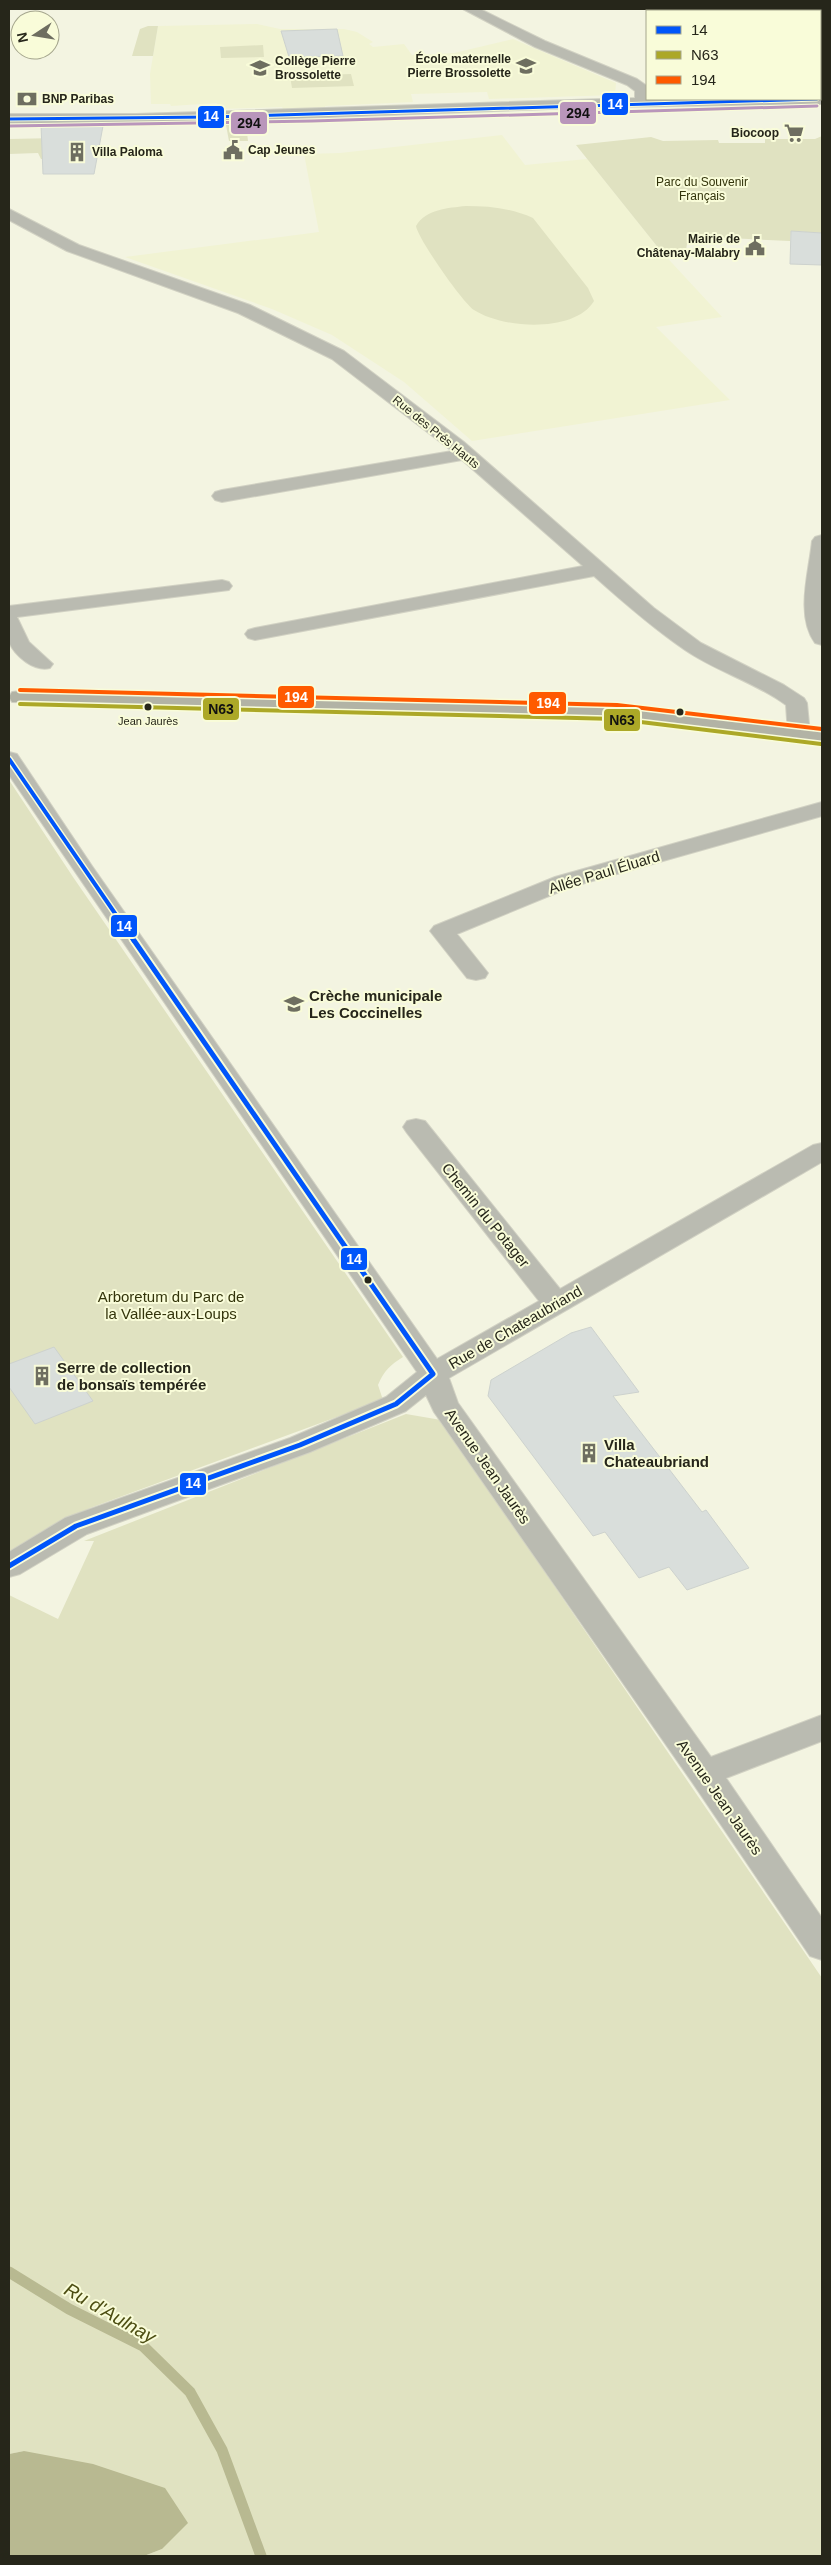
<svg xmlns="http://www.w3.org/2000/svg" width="831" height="2565" font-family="Helvetica,sans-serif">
  <rect width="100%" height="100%" fill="#f3f4e1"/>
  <path fill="#f1f3d3" d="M257 24 280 29H344L357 32 373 42 369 44 373 47 404 44 412 55 454 53 513 39 616 83 615 95 489 99 487 92 411 94 413 102 325 106 326 111H284L282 107 219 109 217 103 171 106 170 104H151L150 74 158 26Z
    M502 135 525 165 587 159 660 250 722 317 656 327 730 400 472 441 404 382 332 335 272 309 125 257 319 232 304 154 340 153Z"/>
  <path fill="#e0e2c1" d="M148 26H158L153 56H132L140 29Z
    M263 45 264 57 221 58 220 47Z
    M351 74 354 86 292 88 290 76Z
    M246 124 248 141H229L226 125Z
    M822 136V233L791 231 790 241 688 236 686 251 660 250 576 145 651 137 663 141 718 140 719 143H765V139H815Z
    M57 138 54 159H41L38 153 9 154V139Z
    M466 206C489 206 511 208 533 218L588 288 594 301C575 333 503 329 474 310 463 303 418 239 416 226 426 209 448 208 466 206Z
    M9 780 73 877 403 1357C390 1365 384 1371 378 1385L383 1400 90 1508 9 1554Z
    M406 1414 441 1420 822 1978V2556H144L162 2549 24 2451 9 2454V1595L58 1619 94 1541H84Z"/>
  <path fill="#b8b991" d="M24 2451 93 2464 165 2488 188 2523 162 2549 144 2556H9V2454Z"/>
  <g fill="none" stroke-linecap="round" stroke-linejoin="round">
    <path stroke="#b8b991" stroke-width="11" d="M9 2272 69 2309 143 2346 190 2392 222 2450 261 2556"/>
  </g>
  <path fill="#d9dedb" stroke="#cdd2ce" d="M337 29 343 56 289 57 281 31Z
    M41 125 103 126 94 174H43Z
    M791 231 822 233V265L790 264Z
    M591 1327 639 1392 613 1396 702 1512 706 1510 749 1568 687 1590 669 1567 639 1578 605 1532 593 1536 488 1396 491 1380 571 1333Z
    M54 1347 93 1401 35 1424 9 1387V1364Z"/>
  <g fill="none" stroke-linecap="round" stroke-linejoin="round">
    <defs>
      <path id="minor" d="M463 9H480L545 41 637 79 647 86V99H820V96H822V104L606 107 136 124 9 123V114H136L635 98V91L627 85 535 47Z
        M820 16H822V25H820Z
        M9 209 79 245 250 305 344 351 464 442 654 608 701 643 784 685 804 698 807 703 810 734 807 739 799 740 791 739 788 734 786 705C755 682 717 672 685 650 653 628 623 602 594 576L255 640 248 638 245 634 248 630 255 628 583 566 462 460 222 502 215 500 212 496 215 492 222 490 452 451 332 359 238 313 67 251 9 220Z
        M822 535V645L815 643C795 615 809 572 812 541L815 537Z
        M222 580 229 582 232 586 229 590 17 617 29 642 53 664 50 668C35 672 15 657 9 642 6 633 9 616 9 606Z
        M9 752 17 754 92 866 437 1359 539 1301 407 1133 403 1127 407 1121 416 1119 425 1121 560 1289 813 1145 822 1143V1162L449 1378 458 1403 711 1757 822 1715V1741L726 1778 822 1918V1960L810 1956 692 1782 434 1412 426 1395 406 1411 310 1452 87 1534 20 1574 9 1577V1552L65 1518 290 1438 386 1397 417 1372 9 775Z
        M822 802V816L571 887 457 934 488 973 485 978 476 980 467 978 430 931 434 926 555 877Z"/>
      <path id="major" d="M20 691 617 706 822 730V743L617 718 12 702 9 697 12 692Z"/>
    </defs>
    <use href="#minor" stroke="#d1d1c3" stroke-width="2"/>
    <use href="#major" stroke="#d1d1c3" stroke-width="2"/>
    <use href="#minor" fill="#babbb1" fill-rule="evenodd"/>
    <use href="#major" fill="#b2b3a5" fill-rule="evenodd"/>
    <defs>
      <path id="bus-1-far2" d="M9 119 211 117 817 99"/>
      <path id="bus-1-far1" d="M9 759 134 941"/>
      <path id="bus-1" d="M9 1566 76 1526 300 1445 396 1404 433 1374 133 939"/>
      <path id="bus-2" d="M20 704 616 719 821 744"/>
      <path id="bus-3" d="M20 690 617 705 822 729"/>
      <path id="bus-4" d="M9 126 312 121 817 106"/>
    </defs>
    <use href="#bus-1-far2" stroke="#f9fcd9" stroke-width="5"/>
    <use href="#bus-1-far1" stroke="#f9fcd9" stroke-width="7"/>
    <use href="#bus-1" stroke="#f9fcd9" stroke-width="9"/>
    <use href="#bus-2" stroke="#f9fcd9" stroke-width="7"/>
    <use href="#bus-3" stroke="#f9fcd9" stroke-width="7"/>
    <use href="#bus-4" stroke="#f9fcd9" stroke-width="5"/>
    <use href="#bus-1-far2" stroke="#0055fa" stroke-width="3"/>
    <use href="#bus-1-far1" stroke="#0055fa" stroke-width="4"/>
    <use href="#bus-1" stroke="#0055fa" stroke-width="5"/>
    <use href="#bus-2" stroke="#aca827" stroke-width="4"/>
    <use href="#bus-3" stroke="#ff5a00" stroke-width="4"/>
    <use href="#bus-4" stroke="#b996bb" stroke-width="3"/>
  </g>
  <defs>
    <symbol id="school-bare" viewBox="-9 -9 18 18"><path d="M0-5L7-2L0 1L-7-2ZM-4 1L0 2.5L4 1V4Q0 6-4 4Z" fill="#6e6e60" stroke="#f9fcd9" stroke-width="2.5" paint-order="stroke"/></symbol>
    <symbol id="bank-bare" viewBox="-9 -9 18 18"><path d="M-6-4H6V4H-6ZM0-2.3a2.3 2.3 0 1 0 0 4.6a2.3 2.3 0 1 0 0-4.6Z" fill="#6e6e60" stroke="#f9fcd9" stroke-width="2.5" paint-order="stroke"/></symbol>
    <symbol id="supermarket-bare" viewBox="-9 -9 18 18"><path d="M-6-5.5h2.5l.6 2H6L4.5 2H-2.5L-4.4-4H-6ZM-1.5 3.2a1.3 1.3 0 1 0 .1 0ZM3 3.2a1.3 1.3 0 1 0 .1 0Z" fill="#6e6e60" stroke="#f9fcd9" stroke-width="2.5" paint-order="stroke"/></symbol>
    <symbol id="civic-bare" viewBox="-9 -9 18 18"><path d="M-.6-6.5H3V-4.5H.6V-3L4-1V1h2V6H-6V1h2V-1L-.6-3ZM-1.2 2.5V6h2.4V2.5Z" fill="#6e6e60" stroke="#f9fcd9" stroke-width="2.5" paint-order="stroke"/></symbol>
    <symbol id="building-bare" viewBox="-9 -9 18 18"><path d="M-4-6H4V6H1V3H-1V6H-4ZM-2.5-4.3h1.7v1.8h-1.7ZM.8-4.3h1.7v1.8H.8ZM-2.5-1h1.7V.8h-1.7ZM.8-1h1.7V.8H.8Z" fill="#6e6e60" stroke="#f9fcd9" stroke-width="2.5" paint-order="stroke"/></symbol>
  </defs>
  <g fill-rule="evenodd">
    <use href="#school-bare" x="512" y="52" width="28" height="28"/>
    <use href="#school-bare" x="246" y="54" width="28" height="28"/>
    <use href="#bank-bare" x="13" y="85" width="28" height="28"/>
    <use href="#supermarket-bare" x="780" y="119" width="28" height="28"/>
    <use href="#civic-bare" x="219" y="136" width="28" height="28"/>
    <use href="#building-bare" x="63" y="138" width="28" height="28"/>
    <use href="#civic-bare" x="741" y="232" width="28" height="28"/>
    <use href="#school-bare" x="280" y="990" width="28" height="28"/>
    <use href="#building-bare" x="28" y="1362" width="28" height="28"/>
    <use href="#building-bare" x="575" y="1439" width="28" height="28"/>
  </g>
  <g fill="#26261a" stroke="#f9fcd9" stroke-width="2">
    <circle cx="148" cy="707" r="4.5"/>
    <circle cx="680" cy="712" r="4.5"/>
    <circle cx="368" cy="1280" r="4.5"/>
  </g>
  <g text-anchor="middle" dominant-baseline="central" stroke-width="4" stroke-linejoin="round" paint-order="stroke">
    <g font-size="11" fill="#26261a" stroke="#f9fcd9">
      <text x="148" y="721">Jean Jaurès</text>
    </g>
    <g font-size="12" font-weight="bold" fill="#26261a" stroke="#f9fcd9" text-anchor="start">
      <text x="511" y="59" text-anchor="end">École maternelle<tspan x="511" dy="14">Pierre Brossolette</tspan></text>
      <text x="275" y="61">Collège Pierre<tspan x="275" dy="14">Brossolette</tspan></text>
      <text x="42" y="99">BNP Paribas</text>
      <text x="779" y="133" text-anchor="end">Biocoop</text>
      <text x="248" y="150">Cap Jeunes</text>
      <text x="92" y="152">Villa Paloma</text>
      <text x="740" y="239" text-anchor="end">Mairie de<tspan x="740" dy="14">Châtenay-Malabry</tspan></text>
    </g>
    <g font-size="12" fill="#33340b" stroke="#f9fcd9">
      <text x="702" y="182">Parc du Souvenir<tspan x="702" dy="14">Français</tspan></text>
    </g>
    <g font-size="12" fill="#26261a" stroke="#f9fcd9">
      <text transform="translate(436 432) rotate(39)">Rue des Prés Hauts</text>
    </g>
    <g font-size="15" fill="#26261a" stroke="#f9fcd9">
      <text transform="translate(604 872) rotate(-17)">Allée Paul Éluard</text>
      <text transform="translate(486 1215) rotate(51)">Chemin du Potager</text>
      <text transform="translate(515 1327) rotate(-30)">Rue de Chateaubriand</text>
      <text transform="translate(488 1466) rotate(55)">Avenue Jean Jaurès</text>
      <text transform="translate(720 1797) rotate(55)">Avenue Jean Jaurès</text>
    </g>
    <g font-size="15" font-weight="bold" fill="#26261a" stroke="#f9fcd9" text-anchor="start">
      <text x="309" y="995">Crèche municipale<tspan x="309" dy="17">Les Coccinelles</tspan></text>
      <text x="57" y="1367">Serre de collection<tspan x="57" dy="17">de bonsaïs tempérée</tspan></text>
      <text x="604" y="1444">Villa<tspan x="604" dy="17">Chateaubriand</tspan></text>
    </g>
    <g font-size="15" fill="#33340b" stroke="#f9fcd9">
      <text x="171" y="1296">Arboretum du Parc de<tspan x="171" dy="17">la Vallée-aux-Loups</tspan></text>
    </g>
    <g font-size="19" font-style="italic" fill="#4d4e13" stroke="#f9fcd9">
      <text transform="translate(110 2313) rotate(30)">Ru d'Aulnay</text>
    </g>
  </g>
  <g stroke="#f9fcd9" stroke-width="2">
    <rect x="601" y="92" width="28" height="24" rx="5" fill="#0055fa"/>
    <rect x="559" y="101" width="38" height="24" rx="5" fill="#b996bb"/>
    <rect x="197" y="105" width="28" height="24" rx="5" fill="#0055fa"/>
    <rect x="230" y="111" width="38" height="24" rx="5" fill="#b996bb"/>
    <rect x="277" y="685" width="38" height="24" rx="5" fill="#ff5a00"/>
    <rect x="528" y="691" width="39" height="24" rx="5" fill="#ff5a00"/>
    <rect x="202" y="697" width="38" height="24" rx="5" fill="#aca827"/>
    <rect x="603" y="708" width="38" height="24" rx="5" fill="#aca827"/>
    <rect x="110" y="914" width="28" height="24" rx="5" fill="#0055fa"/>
    <rect x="340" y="1247" width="28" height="24" rx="5" fill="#0055fa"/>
    <rect x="179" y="1472" width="28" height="24" rx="5" fill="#0055fa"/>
  </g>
  <g font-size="14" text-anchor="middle" font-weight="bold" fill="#fff">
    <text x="615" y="109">14</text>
    <text x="211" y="121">14</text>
    <text x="296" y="702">194</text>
    <text x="548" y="708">194</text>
    <text x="124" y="931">14</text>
    <text x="354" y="1264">14</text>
    <text x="193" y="1488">14</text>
  </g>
  <g font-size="14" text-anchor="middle" font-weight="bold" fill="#111">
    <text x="578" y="118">294</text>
    <text x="249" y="128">294</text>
    <text x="221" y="714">N63</text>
    <text x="622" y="725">N63</text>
  </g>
  <rect width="831" height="2565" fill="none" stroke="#26261a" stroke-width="20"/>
  <rect x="646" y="10" width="175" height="90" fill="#f9fcd9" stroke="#a5a68d"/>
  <rect x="656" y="26" width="25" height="8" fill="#0055fa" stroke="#a5a68d"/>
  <text x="691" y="35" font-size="15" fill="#26261a">14</text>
  <rect x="656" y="51" width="25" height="8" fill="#aca827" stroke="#a5a68d"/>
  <text x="691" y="60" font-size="15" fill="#26261a">N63</text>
  <rect x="656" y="76" width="25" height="8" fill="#ff5a00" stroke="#a5a68d"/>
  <text x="691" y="85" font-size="15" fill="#26261a">194</text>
  <g transform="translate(35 35) rotate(258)"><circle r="24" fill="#f9fcd9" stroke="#a5a68d"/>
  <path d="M0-4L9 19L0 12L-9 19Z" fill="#6e6e60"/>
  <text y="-8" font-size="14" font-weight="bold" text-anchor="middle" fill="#26261a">N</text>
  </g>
</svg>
